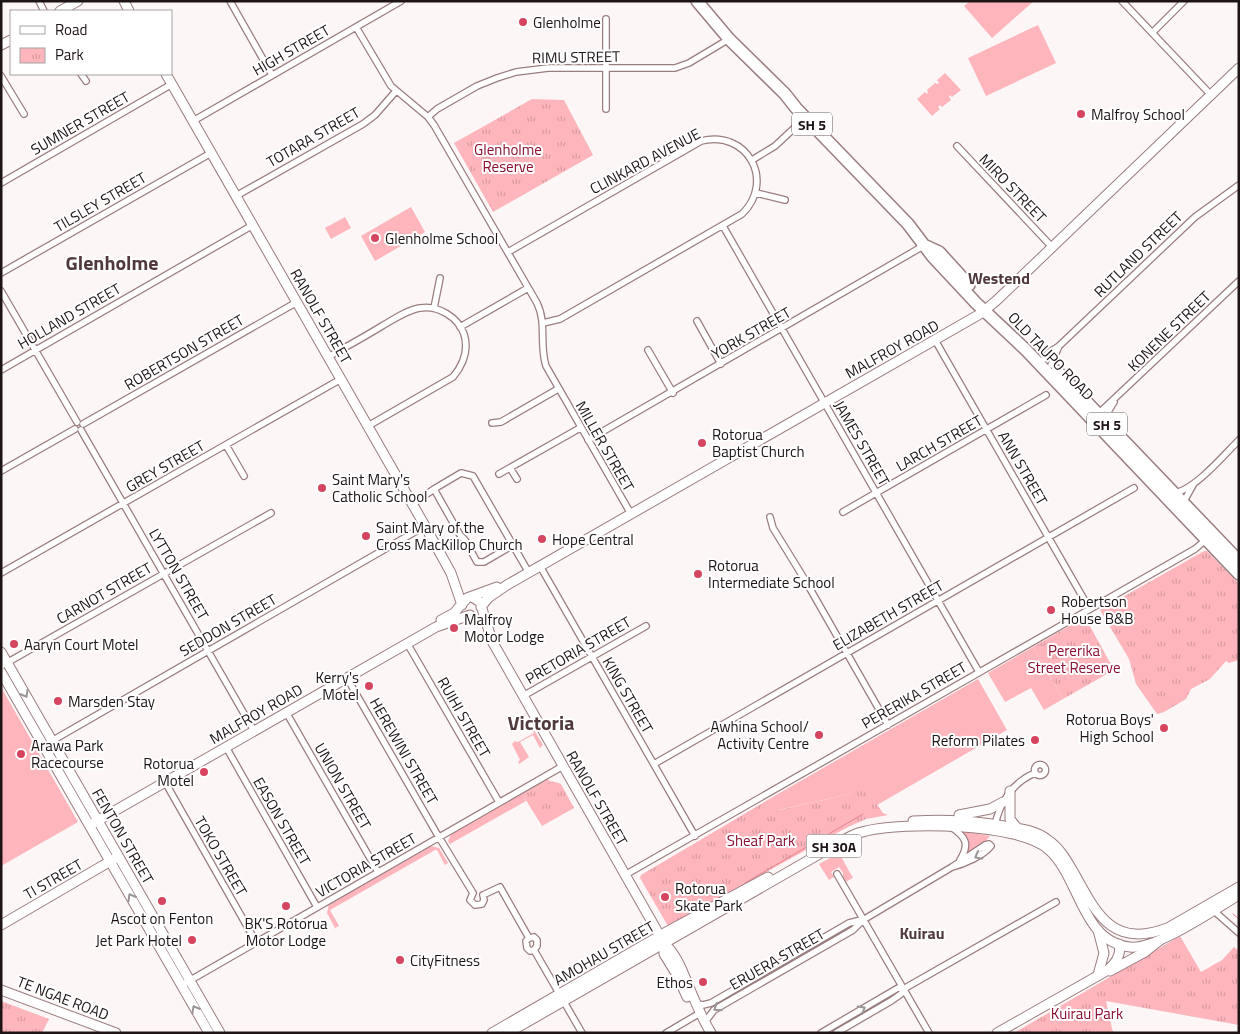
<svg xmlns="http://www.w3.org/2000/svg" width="1240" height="1034" font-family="'Titillium Web',sans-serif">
  <defs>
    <pattern id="park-tufts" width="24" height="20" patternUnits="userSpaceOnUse" patternTransform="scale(1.25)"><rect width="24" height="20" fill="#feb5bb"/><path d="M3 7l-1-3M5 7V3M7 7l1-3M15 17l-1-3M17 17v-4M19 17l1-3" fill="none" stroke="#d99ba0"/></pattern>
  </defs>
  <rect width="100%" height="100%" fill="#fcf6f6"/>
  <path fill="#feb5bb" d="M970 1H1034L992 38 964 6Z
    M1038 25 1056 63 986 96 968 58Z
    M945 73 961 90 952 97 950 95 949 97 951 100 942 107 940 105 938 107 940 109 932 116 917 99 925 92 927 94 928 92 927 90 935 83 937 84 939 83 937 80Z
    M411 207 425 232 375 261 361 236Z
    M345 217 351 228 331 239 325 228Z
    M1033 647 1063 699 1044 710 1031 688 1005 702 988 673Z
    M978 679 1007 730 877 805 867 791H854L846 795 778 810 771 798Z
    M1 687 78 822 1 866Z
    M534 730 543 745 540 748 533 735 520 742 529 757 519 764 518 762 520 760 512 744 515 741 518 742 534 733 532 731Z
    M548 779 550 782 526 793 524 797 526 801 450 844 448 841 451 834Z
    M961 831 990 836 981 846 964 857 967 852 969 842Z
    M431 846 439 848 448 863 445 865 437 850H435L330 910 339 926 335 928 327 913 329 904Z
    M839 853 853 878 845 882 843 878V873L839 867 831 872 834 877 829 880 819 864Z"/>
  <path fill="url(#park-tufts)" d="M532 99 564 100 593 155 493 212 454 143Z
    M1204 551H1207L1239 584V660L1229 663 1226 661 1210 679 1191 689 1186 699 1164 712 1157 714 1136 684 1129 659 1100 610Z
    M1085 617 1114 670 1063 699 1033 647Z
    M552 781 561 784 574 808 542 826 524 797 526 793Z
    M854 791H867L883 813 888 815 866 819 848 827 668 926 640 878 641 875 771 798 779 810 846 795Z
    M1180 936 1201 972 1222 960 1234 947 1239 951V1025L1106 1001 1113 1033H1014Z
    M1 1001 49 1019 42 1033H1Z"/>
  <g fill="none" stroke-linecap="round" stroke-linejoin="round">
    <path stroke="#e6818c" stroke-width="1" d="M745 883 863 814
      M1233 914 1239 919"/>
    <defs>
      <path id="street" d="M39 1 44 11
        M230 1 272 75
        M1122 1 1211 95
        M356 27 391 86 428 117 434 125 537 303C547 323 539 345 546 366L631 514
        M1152 33 1184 1
        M81 74 86 81
        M1 76 24 114
        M606 109V19
        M428 117 437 109 477 86 497 78 516 72 548 68H675L689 63 729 39
        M193 121 401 1
        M957 146 1052 247
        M752 160 775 146 805 118
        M1 183 172 84
        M756 193 785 200
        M236 196 363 124 375 115 396 91
        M723 226 979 672
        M508 252 701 141C747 129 776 181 742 214L560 319 543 323
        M1 273 211 153
        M1 291 77 422
        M434 308 440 278
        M697 321 721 364
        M460 327 528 288
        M935 340 1089 608
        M648 350 673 393
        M328 357C346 347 364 337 382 326 394 319 407 310 420 308 438 305 458 317 464 334 469 350 463 365 453 377L368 426
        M1040 364 1048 353 1059 346 1195 217 1239 185
        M1051 365 1059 346
        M1 370 253 225
        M1097 415 1239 281
        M1103 420 1114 402
        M492 423 501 422 558 389
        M83 424 297 302
        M81 430 254 731
        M588 440 925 245
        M226 445 244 476
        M510 468 517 479
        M1 471 75 429
        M499 474 580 428
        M434 489 460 535 465 540 477 562H484L513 545
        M1173 493C1193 492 1225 454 1239 440
        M1183 503 1193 485
        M413 504 434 489 461 473 473 476 529 573
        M843 512 1046 395
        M770 517 773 528 805 580 888 725
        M540 566 695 836
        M1 573 341 379
        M407 643 499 802
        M1 666 271 513
        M347 678 437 834 473 893
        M523 696 646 626
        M286 712 378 872
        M50 742 425 526
        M226 747 317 907
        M654 764 1134 488
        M1034.5 770a5.5 5.5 0 1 1 11 0a5.5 5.5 0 1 1-11 0Z
        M165 782 256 942
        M995 826C999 803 1013 782 1035 773
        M951 827C966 837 970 844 960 860
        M837 874 929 1033
        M625 875 1195 549 1208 538
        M473 893 470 900 475 905 482 904 484 900 483 895
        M483 895 500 887 529 938
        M1213 910 1239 933
        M529 938 526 941 527 948 530 951 534 950 582 1033
        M529 938 534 937 537 940V946L534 950
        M182 985 563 766
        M697 1004 703 1005 711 1003 849 923 861 920
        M705 1022 714 1010 853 930 863 920 952 867 985 845 989 844 991 846C983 856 964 864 952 867
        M666 1033 700 1013
        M821 1033 898 988 904 989
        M836 1033 891 1001 901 994 907 987 1056 902"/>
      <path id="secondary" d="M124 1 129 11
        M60 11 78 1
        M1 45 11 40
        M166 74 425 526 451 573 462 605
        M472 597 480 602 492 641 664 943C679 957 684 976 692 994 698 1008 703 1020 711 1033
        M481 607 488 598 507 585 980 314 996 301 1239 68
        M441 620 454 613 467 598 497 587
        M1 652 220 1033
        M1 672 209 1033
        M90 825 436 627 470 615
        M1 925 114 859
        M1098 930 1104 953 1098 975
        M664 943V954L677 975 687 997
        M1110 971 1145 952 1159 941
        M1 990 116 1033
        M997 1033 1108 970C1116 963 1122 955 1119 944"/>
      <path id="primary" d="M1010 791V819L1017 828
        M959 815 990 809 1003 802
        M913 821C946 819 976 820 1009 827 1023 829 1037 831 1048 840 1060 848 1067 861 1074 873 1098 917 1114 949 1170 927
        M1166 929 1239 887
        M492 1033 668 931 768 877
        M508 1033 835 845C845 839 855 833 866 831 905 822 1018 823 1048 849 1080 876 1081 942 1130 947 1156 950 1215 909 1239 895"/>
      <path id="highway" d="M697 1 729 39 785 94 796 108 908 224 933 257 976 303 1026 350 1239 574
        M926 246 939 252 969 285
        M1057 371 1239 561"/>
    </defs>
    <use href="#street" stroke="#9a7d7f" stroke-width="8"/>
    <use href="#secondary" stroke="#9a7d7f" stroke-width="11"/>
    <use href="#primary" stroke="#9a7d7f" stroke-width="11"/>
    <use href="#highway" stroke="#9a7d7f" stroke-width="14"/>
    <use href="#street" stroke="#fff" stroke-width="5.5"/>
    <use href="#secondary" stroke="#fff" stroke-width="9"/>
    <use href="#primary" stroke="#fff" stroke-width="9"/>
    <use href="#highway" stroke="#fff" stroke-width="11"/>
  </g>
  <defs><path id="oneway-chevron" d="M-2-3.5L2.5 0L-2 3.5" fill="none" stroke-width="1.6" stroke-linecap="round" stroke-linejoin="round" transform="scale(1.25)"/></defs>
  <g stroke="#9a9596">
    <use href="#oneway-chevron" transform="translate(25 694) rotate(60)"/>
    <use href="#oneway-chevron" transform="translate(978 856) rotate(151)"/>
    <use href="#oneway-chevron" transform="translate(131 897) rotate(-120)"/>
    <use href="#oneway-chevron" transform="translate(717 1008) rotate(147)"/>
    <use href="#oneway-chevron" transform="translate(195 1009) rotate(-120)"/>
    <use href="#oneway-chevron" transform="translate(862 1009) rotate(-30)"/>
  </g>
  <g fill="#d5455f" stroke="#fff" stroke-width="2">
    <circle cx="523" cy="22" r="5"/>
    <circle cx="1081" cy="114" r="5"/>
    <circle cx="375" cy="238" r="5"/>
    <circle cx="702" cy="443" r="5"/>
    <circle cx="322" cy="488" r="5"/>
    <circle cx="366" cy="536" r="5"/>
    <circle cx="542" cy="539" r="5"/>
    <circle cx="698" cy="574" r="5"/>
    <circle cx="1051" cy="610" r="5"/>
    <circle cx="454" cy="628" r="5"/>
    <circle cx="14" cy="644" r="5"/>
    <circle cx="369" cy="686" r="5"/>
    <circle cx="58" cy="701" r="5"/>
    <circle cx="1164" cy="728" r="5"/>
    <circle cx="819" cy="735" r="5"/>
    <circle cx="1035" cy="740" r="5"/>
    <circle cx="21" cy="754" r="5"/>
    <circle cx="204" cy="772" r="5"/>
    <circle cx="665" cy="897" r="5"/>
    <circle cx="162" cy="901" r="5"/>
    <circle cx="286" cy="906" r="5"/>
    <circle cx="192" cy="940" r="5"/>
    <circle cx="400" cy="960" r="5"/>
    <circle cx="703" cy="982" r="5"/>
  </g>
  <g text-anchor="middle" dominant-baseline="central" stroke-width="4" stroke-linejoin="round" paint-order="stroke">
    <g fill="#fff" stroke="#625a5b" stroke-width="1">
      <rect x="792" y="112.5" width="40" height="23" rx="4"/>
      <rect x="1087" y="412.5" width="40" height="23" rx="4"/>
      <rect x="806.5" y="834.5" width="55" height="23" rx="4"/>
    </g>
    <g font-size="14" font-weight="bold" fill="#1f1415">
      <text x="812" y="124">SH 5</text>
      <text x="1107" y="424">SH 5</text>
      <text x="834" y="846">SH 30A</text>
    </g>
    <g font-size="15" fill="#1f1415" stroke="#fff" text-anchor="start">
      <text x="533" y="22">Glenholme</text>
      <text x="1091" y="114">Malfroy School</text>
      <text x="385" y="238">Glenholme School</text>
      <text x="712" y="434">Rotorua<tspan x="712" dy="17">Baptist Church</tspan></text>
      <text x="332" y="479">Saint Mary's<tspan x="332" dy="17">Catholic School</tspan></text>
      <text x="376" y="527">Saint Mary of the<tspan x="376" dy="17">Cross MacKillop Church</tspan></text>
      <text x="552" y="539">Hope Central</text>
      <text x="708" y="565">Rotorua<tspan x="708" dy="17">Intermediate School</tspan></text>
      <text x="1061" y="601">Robertson<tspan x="1061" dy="17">House B&amp;B</tspan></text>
      <text x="464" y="619">Malfroy<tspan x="464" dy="17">Motor Lodge</tspan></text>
      <text x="24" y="644">Aaryn Court Motel</text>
      <text x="359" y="677" text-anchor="end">Kerry's<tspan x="359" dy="17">Motel</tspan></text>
      <text x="68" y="701">Marsden Stay</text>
      <text x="1154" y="719" text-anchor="end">Rotorua Boys'<tspan x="1154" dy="17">High School</tspan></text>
      <text x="809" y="726" text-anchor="end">Awhina School/<tspan x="809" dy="17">Activity Centre</tspan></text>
      <text x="1025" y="740" text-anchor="end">Reform Pilates</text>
      <text x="31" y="745">Arawa Park<tspan x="31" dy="17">Racecourse</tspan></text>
      <text x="194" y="763" text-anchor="end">Rotorua<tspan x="194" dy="17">Motel</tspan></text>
      <text x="675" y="888">Rotorua<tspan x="675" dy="17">Skate Park</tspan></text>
      <text x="162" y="918" text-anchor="middle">Ascot on Fenton</text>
      <text x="286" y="923" text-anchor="middle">BK'S Rotorua<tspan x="286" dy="17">Motor Lodge</tspan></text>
      <text x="182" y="940" text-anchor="end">Jet Park Hotel</text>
      <text x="410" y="960">CityFitness</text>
      <text x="693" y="982" text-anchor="end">Ethos</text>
    </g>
    <g font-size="15" fill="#1f1415" stroke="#fff">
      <text transform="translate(291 50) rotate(-30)">HIGH STREET</text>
      <text transform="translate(576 57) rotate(-1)">RIMU STREET</text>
      <text transform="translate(80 123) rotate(-30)">SUMNER STREET</text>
      <text transform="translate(313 137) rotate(-30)">TOTARA STREET</text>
      <text transform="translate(645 161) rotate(-28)">CLINKARD AVENUE</text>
      <text transform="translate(1013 188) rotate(46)">MIRO STREET</text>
      <text transform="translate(100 202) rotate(-30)">TILSLEY STREET</text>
      <text transform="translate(1138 254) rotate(-44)">RUTLAND STREET</text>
      <text transform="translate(69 316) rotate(-30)">HOLLAND STREET</text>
      <text transform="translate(321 316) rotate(60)">RANOLF STREET</text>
      <text transform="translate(1169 331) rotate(-44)">KONENE STREET</text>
      <text transform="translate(751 333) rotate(-30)">YORK STREET</text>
      <text transform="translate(892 349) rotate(-29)">MALFROY ROAD</text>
      <text transform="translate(184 352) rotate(-30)">ROBERTSON STREET</text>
      <text transform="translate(1051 356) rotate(46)">OLD TAUPO ROAD</text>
      <text transform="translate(862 443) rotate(60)">JAMES STREET</text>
      <text transform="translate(939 443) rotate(-30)">LARCH STREET</text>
      <text transform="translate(605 446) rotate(60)">MILLER STREET</text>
      <text transform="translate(165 466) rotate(-30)">GREY STREET</text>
      <text transform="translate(1023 468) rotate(60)">ANN STREET</text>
      <text transform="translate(179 574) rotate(60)">LYTTON STREET</text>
      <text transform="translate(104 593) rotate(-30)">CARNOT STREET</text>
      <text transform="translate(888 615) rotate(-30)">ELIZABETH STREET</text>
      <text transform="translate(228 625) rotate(-30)">SEDDON STREET</text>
      <text transform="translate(578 650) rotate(-30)">PRETORIA STREET</text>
      <text transform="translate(628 695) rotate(60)">KING STREET</text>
      <text transform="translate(914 695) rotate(-30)">PERERIKA STREET</text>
      <text transform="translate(256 714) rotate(-30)">MALFROY ROAD</text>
      <text transform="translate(464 717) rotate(60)">RUIHI STREET</text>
      <text transform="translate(404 751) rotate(60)">HEREWINI STREET</text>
      <text transform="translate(343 786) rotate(60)">UNION STREET</text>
      <text transform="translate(597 798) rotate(60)">RANOLF STREET</text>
      <text transform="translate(282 821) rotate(60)">EASON STREET</text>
      <text transform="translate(123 836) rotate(60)">FENTON STREET</text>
      <text transform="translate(221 856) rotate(60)">TOKO STREET</text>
      <text transform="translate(366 865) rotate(-30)">VICTORIA STREET</text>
      <text transform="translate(53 879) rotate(-30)">TI STREET</text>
      <text transform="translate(604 953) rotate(-30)">AMOHAU STREET</text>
      <text transform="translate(777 959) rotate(-30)">ERUERA STREET</text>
      <text transform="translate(63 998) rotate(21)">TE NGAE ROAD</text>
    </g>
    <g font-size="15" fill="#8b1031" stroke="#fff">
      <text x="508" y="149">Glenholme<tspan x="508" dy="17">Reserve</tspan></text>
      <text x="1074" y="650">Pererika<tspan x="1074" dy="17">Street Reserve</tspan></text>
      <text x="761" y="840">Sheaf Park</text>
      <text x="1087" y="1013">Kuirau Park</text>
    </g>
    <g font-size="16" font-weight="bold" fill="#51393b" stroke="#fff">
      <text x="999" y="278">Westend</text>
      <text x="922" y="933">Kuirau</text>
    </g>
    <g font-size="20" font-weight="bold" fill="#51393b" stroke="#fff">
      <text x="112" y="262">Glenholme</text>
      <text x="541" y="722">Victoria</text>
    </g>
  </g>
  <rect width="1240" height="1034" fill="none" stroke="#1f1415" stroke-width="5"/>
  <rect x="10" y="10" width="162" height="65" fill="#ffffff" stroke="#a5a1a1"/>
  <rect x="20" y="26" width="25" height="8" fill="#ffffff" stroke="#a5a1a1"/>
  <text x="55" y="35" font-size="15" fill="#1f1415">Road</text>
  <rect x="20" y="48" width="25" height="15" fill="url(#park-tufts)" stroke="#a5a1a1"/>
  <text x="55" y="60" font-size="15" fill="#1f1415">Park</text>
</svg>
